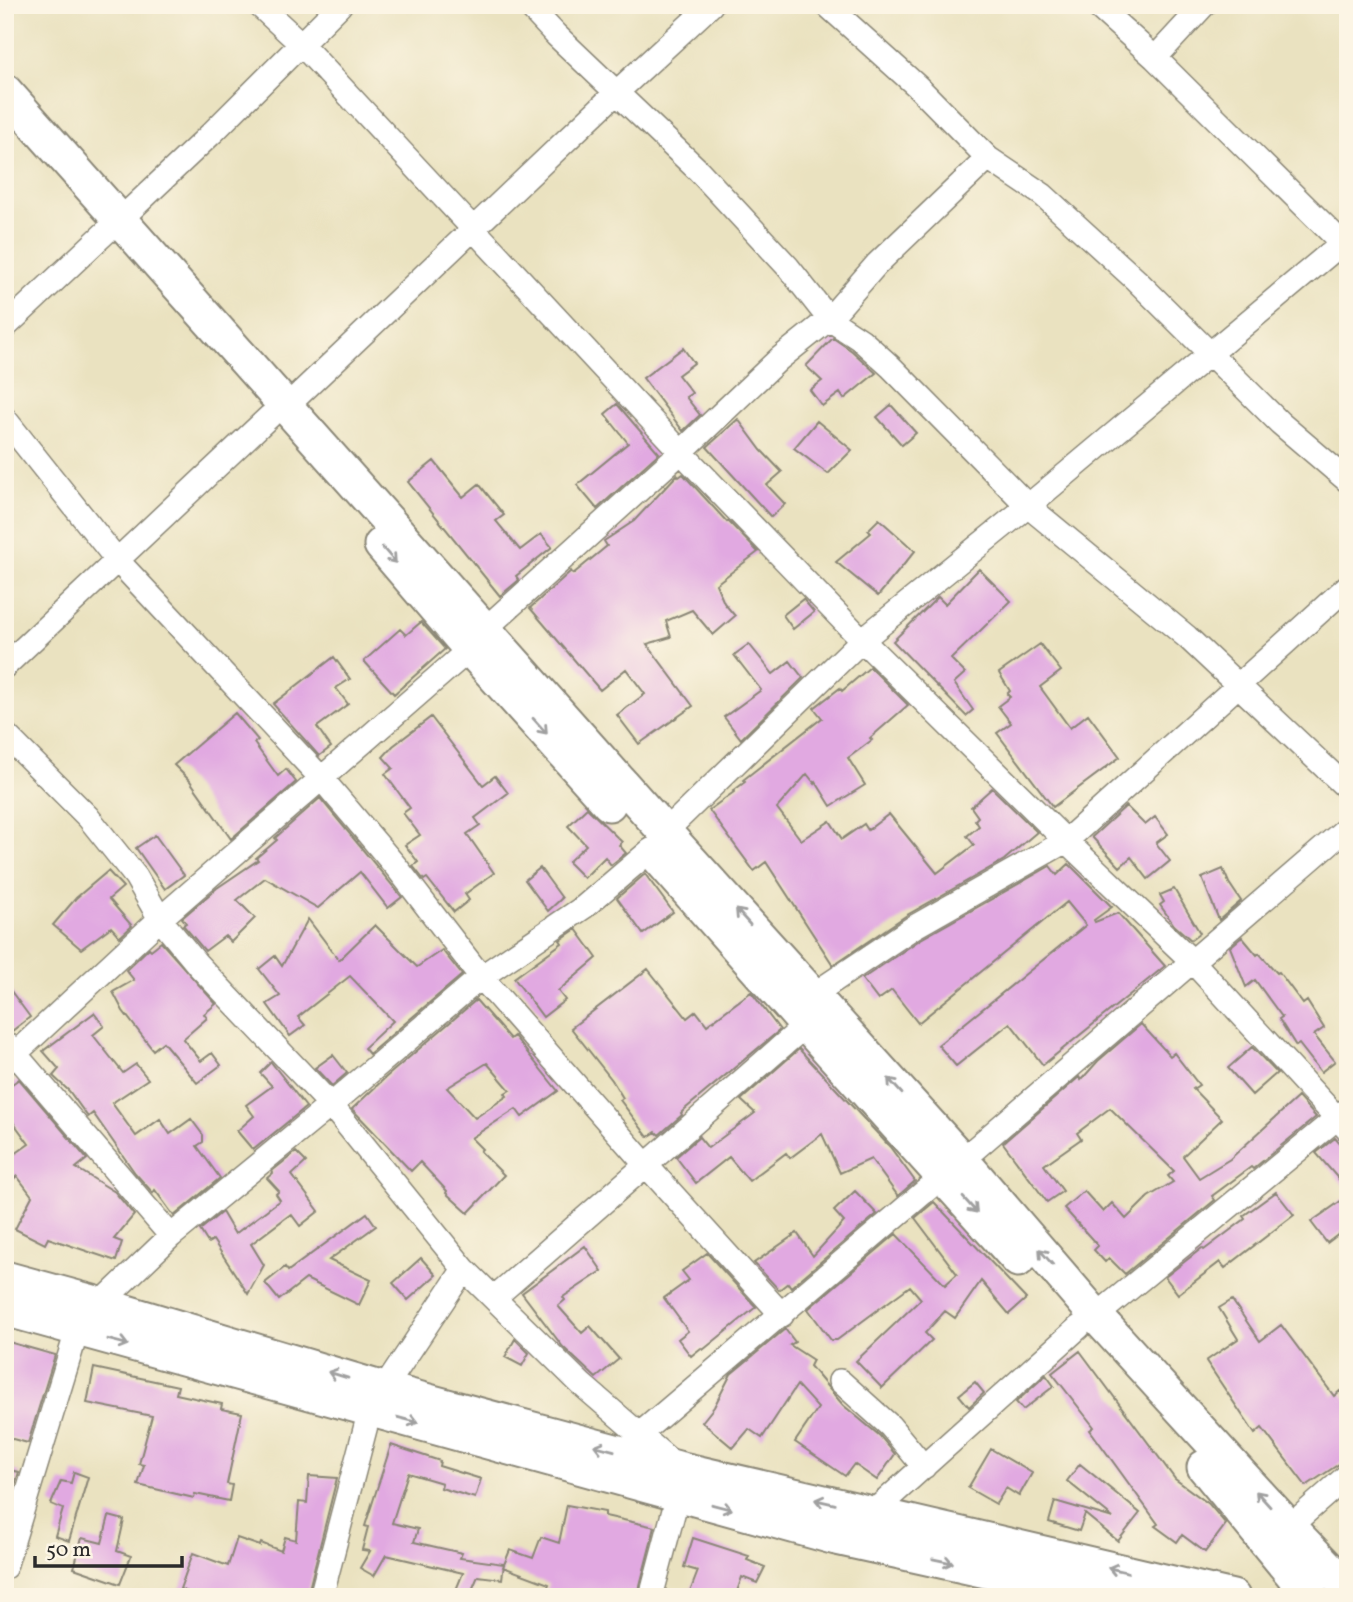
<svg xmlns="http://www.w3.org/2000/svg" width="1353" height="1602" font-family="Vollkorn,serif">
  <rect width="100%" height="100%" fill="#fcf5e5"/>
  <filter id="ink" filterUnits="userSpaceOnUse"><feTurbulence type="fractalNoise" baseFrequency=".0143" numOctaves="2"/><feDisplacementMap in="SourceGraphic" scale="14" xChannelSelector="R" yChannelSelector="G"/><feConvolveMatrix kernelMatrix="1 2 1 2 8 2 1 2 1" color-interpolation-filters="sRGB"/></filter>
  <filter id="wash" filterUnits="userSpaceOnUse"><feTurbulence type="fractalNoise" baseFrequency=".00686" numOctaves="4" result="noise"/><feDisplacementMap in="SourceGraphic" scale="28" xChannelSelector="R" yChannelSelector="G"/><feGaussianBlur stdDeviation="1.57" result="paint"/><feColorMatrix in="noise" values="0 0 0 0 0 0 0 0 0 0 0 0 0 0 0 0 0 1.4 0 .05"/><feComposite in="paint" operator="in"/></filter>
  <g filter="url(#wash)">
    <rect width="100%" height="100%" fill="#eae2c0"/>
    <g id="blocks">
      <path fill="#e1a9e1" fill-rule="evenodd" d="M833 338 852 351 876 373 844 399 840 393 822 406 810 390 822 381 806 366Z
        M683 348 694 363 678 375 692 393 686 397 700 415 683 431 643 378Z
        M617 404 659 453 597 509 577 485 628 443 605 414Z
        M891 405 916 433 902 445 877 417Z
        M738 419 761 450 782 472 767 485 785 504 771 517 707 447Z
        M817 421 852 450 828 474 794 448Z
        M434 461 463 497 479 484 504 515 496 521 520 550 541 534 552 547 516 576 519 580 500 596 408 482Z
        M683 474 727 522 728 521 758 552 716 584 724 603 735 616 713 635 692 610 666 621 671 637 647 644 693 706 639 744 617 715 645 694 626 669 600 690 530 608 571 571 573 574 607 546 604 541 634 521 677 475 679 477Z
        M879 519 915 551 878 596 836 562 871 533 868 530Z
        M979 569 1011 601 951 659 965 673 954 683 973 710 966 716 893 641 938 597 945 604Z
        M803 599 814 612 793 629 783 615Z
        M421 622 445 649 394 694 364 661 400 629 406 635Z
        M749 644 773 674 790 661 803 678 741 739 724 717 761 690 734 655Z
        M1040 644 1061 671 1040 687 1070 728 1088 714 1120 757 1053 807 997 733 1011 723 998 706 1010 697 1007 694 1010 691 999 673Z
        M334 657 350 679 336 688 348 704 317 727 331 747 319 756 273 704Z
        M870 667 908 705 870 738 872 740 848 758 865 785 831 806 816 782 815 784 807 774 777 808 801 840 830 821 842 839 864 824 868 830 889 814 937 873 974 845 967 836 979 826 975 820 978 817 971 807 992 788 1037 832 1004 860 907 915 833 965 766 862 754 871 709 810 734 792 733 791 745 782 743 780 822 718 814 708 840 688 842 691Z
        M235 713 258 740 254 743 278 776 286 769 296 782 231 839 190 781 174 765Z
        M431 717 483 785 495 776 508 793 475 818 480 825 467 834 494 873 465 894 469 900 454 912 427 878 424 880 413 866 418 862 405 845 420 835 403 813 410 808 385 774 393 768 383 757 393 746Z
        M320 798 402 897 388 908 360 872 318 908 265 878 237 900 255 918 231 942 225 936 205 951 183 925 186 923 182 918 217 888 258 860 256 858 277 840 275 838Z
        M1126 806 1145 825 1155 817 1168 834 1156 843 1170 861 1148 879 1131 857 1120 867 1092 837Z
        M587 808 622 842 619 845 626 853 611 865 605 857 584 878 568 862 586 845 568 826Z
        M155 835 184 875 165 889 136 848Z
        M1069 864 1112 907 1094 920 1095 922 1118 913 1165 966 1043 1065 1010 1023 956 1066 938 1045 1086 925 1067 902 918 1023 892 990 878 1000 862 979 921 939 1050 866 1057 875Z
        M540 868 562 898 548 911 525 880Z
        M1223 869 1229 883 1241 901 1219 920 1202 878Z
        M108 871 123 887 109 899 132 926 120 937 111 927 81 949 53 925 76 898Z
        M645 874 673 912 643 934 617 898Z
        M1174 889 1200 933 1191 940 1174 925 1160 905 1164 902 1160 895Z
        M308 919 339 960 375 925 417 967 442 950 462 975 369 1054 364 1048 393 1021 350 976 298 1017 305 1025 290 1036 267 1004 280 996 259 969 275 956 282 966Z
        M576 929 597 958 558 991 565 1000 543 1017 514 978 562 943 560 940Z
        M1242 937 1257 955 1259 953 1277 973 1279 972 1303 1004 1307 1001 1324 1028 1314 1035 1335 1061 1321 1072 1299 1044 1296 1046 1279 1019 1282 1017 1255 980 1246 987 1230 947Z
        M161 942 216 1004 204 1014 207 1018 183 1039 201 1061 212 1053 221 1065 197 1083 163 1042 153 1050 123 1011 113 992 134 980 126 970 149 948 151 950Z
        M648 969 687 1018 696 1011 707 1025 751 992 780 1030 685 1109 681 1113 682 1115 659 1135 656 1132 648 1137 620 1100 623 1098 612 1080 571 1028Z
        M5 983 30 1017 12 1031 5 1022Z
        M476 1000 510 1039 514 1036 558 1091 522 1117 516 1109 471 1138 482 1149 480 1151 504 1175 468 1213 446 1193 447 1191 420 1162 411 1171 352 1109 385 1078ZM487 1063 510 1090 505 1093 507 1096 475 1118 447 1088Z
        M94 1013 104 1026 93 1035 123 1073 136 1064 148 1079 112 1103 136 1136 160 1119 170 1134 191 1119 203 1135V1142L197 1146 220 1178 174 1216 155 1190 153 1193 135 1173 93 1113 88 1117 69 1091 53 1076 59 1069 43 1051Z
        M1141 1024 1170 1056 1174 1053 1199 1085 1193 1089 1222 1119 1183 1156 1199 1178 1230 1159 1298 1097 1316 1117 1253 1169 1251 1167 1212 1196 1215 1200 1125 1274 1109 1258 1105 1262 1094 1250 1098 1246 1064 1208 1084 1191 1103 1212 1112 1203 1126 1219 1148 1197 1173 1182 1168 1176 1174 1171 1110 1108 1077 1133 1081 1139 1044 1165 1063 1191 1047 1202 1003 1143 1079 1077 1081 1080 1098 1061Z
        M1252 1047 1277 1073 1252 1095 1228 1068Z
        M799 1049 890 1147 915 1181 898 1196 871 1159 840 1173 822 1134 790 1158 786 1153 749 1181 729 1157 696 1183 676 1157 699 1137 708 1148 755 1113 741 1100Z
        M333 1055 347 1073 332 1086 315 1068Z
        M271 1062 306 1107 253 1150 237 1131 254 1116 246 1105 272 1086 260 1073Z
        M19 1079 87 1159 76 1168 115 1192 134 1215 114 1239 122 1242 116 1261 48 1238 45 1244 15 1229 32 1196 17 1176 5 1186V1161L29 1144 5 1111V1089Z
        M1335 1138 1348 1153V1190L1316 1153Z
        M296 1152 306 1162 292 1175 319 1211 300 1226 291 1214 251 1244 264 1265 248 1294 213 1240 208 1243 200 1230 222 1212 235 1234 280 1200 276 1194 279 1191 267 1178 273 1173 272 1171Z
        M855 1191 877 1214 791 1287 788 1283 779 1290 754 1263 797 1233 813 1256 844 1222 834 1211Z
        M1276 1192 1294 1215 1225 1268 1220 1262 1178 1294 1165 1277 1202 1248 1204 1250 1245 1219 1243 1216Z
        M1348 1196V1227L1327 1243 1311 1222Z
        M934 1202 1026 1299 1009 1314 981 1281 955 1318 945 1311 925 1333 932 1340 882 1388 856 1361 921 1299 910 1286 837 1340H831L808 1309 896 1234 945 1285 957 1274 915 1218Z
        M367 1213 376 1226 329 1260 371 1280 359 1305 306 1279 279 1300 265 1283 285 1267 288 1271Z
        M585 1246 602 1271 563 1297 565 1300 558 1306 582 1333 590 1326 619 1359 596 1378 563 1347 522 1293Z
        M707 1253 756 1307 703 1350 701 1348 691 1356 678 1339 688 1331 664 1298 689 1280 682 1271Z
        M421 1258 436 1275 408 1300 393 1283Z
        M1232 1300 1260 1341 1281 1325 1334 1396 1340 1391 1348 1401V1458L1306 1486 1262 1428 1255 1434 1206 1361 1238 1339 1219 1308Z
        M785 1329 795 1342 790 1345 813 1360 810 1366 831 1391 843 1405 880 1436 895 1454 877 1480 854 1464 845 1476 795 1442 818 1408 797 1385 762 1438 749 1429 733 1448 702 1422 714 1407 731 1374Z
        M515 1339 529 1353 522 1366 505 1357Z
        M5 1341 55 1355 28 1443 5 1437Z
        M1080 1351 1175 1479 1209 1504 1226 1524 1205 1552 1182 1535 1177 1542 1155 1526 1158 1524 1090 1430 1094 1427 1052 1373Z
        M94 1368 178 1386 176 1394 222 1404 221 1409 242 1413 227 1484 232 1485 229 1501 195 1494 194 1498 138 1485 144 1465 139 1464 152 1416 87 1403Z
        M1046 1375 1054 1386 1023 1410 1016 1402Z
        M975 1382 984 1393 969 1407 959 1395Z
        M391 1445 440 1461 439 1466 481 1479 475 1498 441 1488 442 1483 408 1473 392 1523 418 1529 414 1542 462 1553 460 1558 504 1564 502 1579 478 1576 469 1597H453L463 1573 386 1555 374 1576 360 1568 370 1551 362 1550 368 1527 365 1526Z
        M991 1449 1032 1473 1019 1496 1006 1488 996 1504 968 1488Z
        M1080 1464 1140 1513 1118 1541 1085 1514 1079 1531 1049 1522 1055 1501 1113 1518 1067 1481Z
        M5 1469 19 1472 6 1514H5Z
        M74 1472 88 1477 69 1541 55 1536 63 1509 51 1504 61 1481 71 1483Z
        M309 1476 337 1478 307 1597H200L180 1589 193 1553 228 1566 237 1538 260 1546 261 1543 281 1551 285 1537 296 1540 299 1502 307 1503Z
        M567 1505 605 1512V1516L655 1527 637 1597H572L547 1589 549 1584 503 1567 510 1550 533 1558 541 1537 559 1543Z
        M109 1516 124 1520 117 1551 131 1556 120 1584 74 1568 82 1538 102 1543Z
        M693 1538 749 1556 747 1560 765 1567 757 1583 742 1577 735 1597H688L698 1571 684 1567Z"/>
    </g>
  </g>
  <g filter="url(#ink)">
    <use href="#blocks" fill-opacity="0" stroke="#8a8676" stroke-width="2"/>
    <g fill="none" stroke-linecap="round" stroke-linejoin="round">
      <defs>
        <path id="street" d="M259 5 301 44 681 452 862 640 1066 841 1193 962 1348 1130
          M528 5 556 35 699 171 788 267 829 319 861 340 891 367 1028 506 1187 637 1348 789
          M827 5 918 87 988 158 1043 195 1136 280 1280 423 1348 481
          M1096 5 1155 58 1348 249
          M1155 58 1204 5
          M121 219 212 133 340 5
          M5 327 106 232
          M287 406 617 92 711 5
          M5 419 117 560 322 779 398 869 481 977 645 1164 782 1315
          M485 629 681 452 779 359 829 319 877 264 988 158
          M5 666 270 416
          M5 734 88 817 136 877 160 919 198 965 331 1105 464 1269 581 1384 675 1465
          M665 832 862 640 1028 506 1348 238
          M814 994 914 927 1066 841 1348 586
          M5 1042 171 1236
          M5 1063 160 919 470 649
          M962 1160 1348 827
          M495 1297 806 1025
          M100 1304 171 1236 331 1105 481 977 584 907 651 850
          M1096 1316 1348 1109
          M840 1381 890 1426 924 1467
          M384 1389 464 1269
          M641 1433 943 1176
          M872 1513 1079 1327
          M1289 1527 1348 1475
          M5 1567 77 1331
          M321 1597 370 1410
          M651 1597 678 1495"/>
        <path id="secondary" d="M5 91 665 832 962 1160 1096 1316 1289 1527 1344 1584
          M381 545 470 649 609 804
          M655 854 806 1025 1018 1260
          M5 1278 100 1304 384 1389 678 1468 1233 1597
          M5 1309 836 1538 1104 1597
          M1204 1467 1311 1597"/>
      </defs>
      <use href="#street" stroke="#8a8676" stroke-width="26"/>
      <use href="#secondary" stroke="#8a8676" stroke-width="37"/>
      <use href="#street" stroke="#fff" stroke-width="23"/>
      <use href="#secondary" stroke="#fff" stroke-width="33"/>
    </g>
    <defs><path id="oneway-shaft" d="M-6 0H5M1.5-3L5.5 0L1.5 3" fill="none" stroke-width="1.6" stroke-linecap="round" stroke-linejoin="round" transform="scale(1.75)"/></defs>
    <g stroke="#a0a0a0">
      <use href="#oneway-shaft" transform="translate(389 555) rotate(49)"/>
      <use href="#oneway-shaft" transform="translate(540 726) rotate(48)"/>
      <use href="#oneway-shaft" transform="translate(743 917) rotate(-132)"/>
      <use href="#oneway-shaft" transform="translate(895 1086) rotate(-132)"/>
      <use href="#oneway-shaft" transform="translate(970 1205) rotate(48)"/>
      <use href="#oneway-shaft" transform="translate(1046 1257) rotate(-131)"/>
      <use href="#oneway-shaft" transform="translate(118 1342) rotate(15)"/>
      <use href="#oneway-shaft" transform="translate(338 1375) rotate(-163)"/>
      <use href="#oneway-shaft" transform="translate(408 1420) rotate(15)"/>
      <use href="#oneway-shaft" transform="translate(604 1448) rotate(-165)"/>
      <use href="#oneway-shaft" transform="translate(1263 1499) rotate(-132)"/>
      <use href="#oneway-shaft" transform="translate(825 1502) rotate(-167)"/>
      <use href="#oneway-shaft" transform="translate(722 1507) rotate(15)"/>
      <use href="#oneway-shaft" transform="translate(943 1561) rotate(12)"/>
      <use href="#oneway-shaft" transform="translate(1118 1570) rotate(-167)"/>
    </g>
  </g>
  <rect width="1353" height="1602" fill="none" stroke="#fcf5e5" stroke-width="28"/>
  <path d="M35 1556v10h147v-10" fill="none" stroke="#2b2b2b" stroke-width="3.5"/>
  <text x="46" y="1556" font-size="21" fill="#2b2b2b" stroke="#fcf5e5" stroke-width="5" paint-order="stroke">50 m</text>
</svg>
